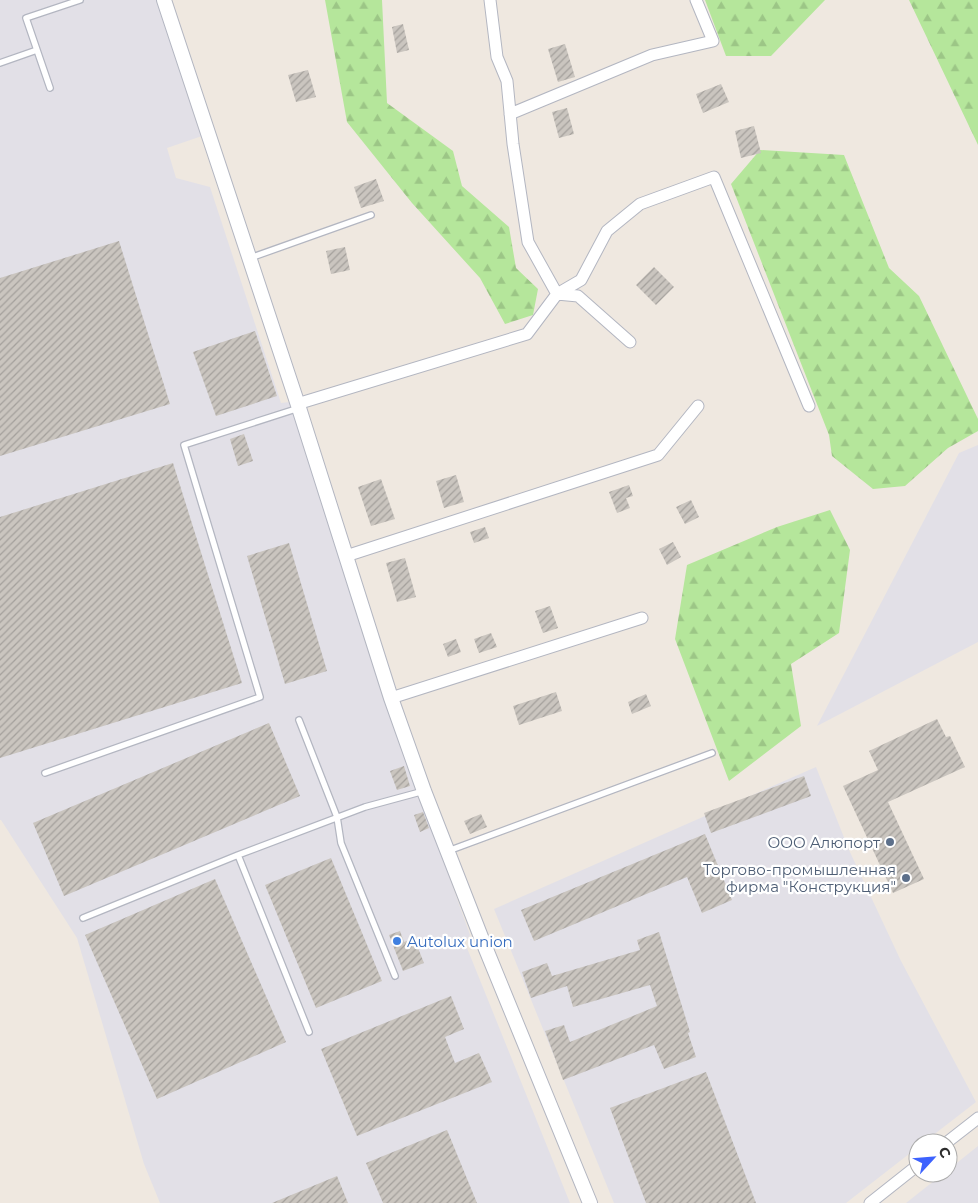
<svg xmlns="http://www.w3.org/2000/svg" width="978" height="1203" font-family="Montserrat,sans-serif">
  <defs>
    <pattern id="forest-firs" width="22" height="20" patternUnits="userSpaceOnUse" patternTransform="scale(1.25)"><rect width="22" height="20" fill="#b5e69b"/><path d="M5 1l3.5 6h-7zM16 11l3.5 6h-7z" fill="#9cc686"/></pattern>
    <pattern id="building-hatch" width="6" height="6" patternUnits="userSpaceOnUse" patternTransform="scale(1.25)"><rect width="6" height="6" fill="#cac5bf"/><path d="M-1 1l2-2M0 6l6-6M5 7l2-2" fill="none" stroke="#a4a09c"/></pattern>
  </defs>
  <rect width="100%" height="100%" fill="#efe8e0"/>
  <path fill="#e2e0e7" d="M0 0H157L202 136 167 148 176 178 210 187 281 403 290 402 376 672 470 935 465 943 570 1203H160L144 1164 77 938 1 820H0Z
    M978 445V642L817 726 959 453Z
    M816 767 849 850 901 961 976 1102 923 1143H918V1147L846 1203H614L494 909Z
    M978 1146V1203H906L944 1173H948V1170Z"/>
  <path fill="url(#forest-firs)" d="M325 0H382L387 103 453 151 462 186 509 227 516 268 538 289 533 315 505 324 480 278 412 203 347 122Z
    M705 0H825L771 56H726Z
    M909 0H978V145Z
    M760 150 844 155 889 268 919 296 978 419V431L948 448 905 486 873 489 832 456 829 435 731 184Z
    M830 510 850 550 839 633 791 664 801 726 729 781 675 639 687 565 777 527Z"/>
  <path fill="url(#building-hatch)" d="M403 24 409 50 397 53 392 27Z
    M565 44 575 77 558 82 548 49Z
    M308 70 316 97 296 102 288 75Z
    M721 84 729 102 703 113 696 94Z
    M567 108 574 134 559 138 552 112Z
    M754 126 761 153 741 158 735 131Z
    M376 179 384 201 361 208 354 187Z
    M119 241 170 404 0 456V278Z
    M345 247 350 270 331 274 326 251Z
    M654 267 674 287 656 305 636 285Z
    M255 331 277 396 216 416 193 352Z
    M244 434 253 461 238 466 230 439Z
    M173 463 242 683 0 758V517Z
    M456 475 464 502 444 508 436 481Z
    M381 479 395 519 371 526 358 487Z
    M629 485 633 496 626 498 630 508 617 513 609 492Z
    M691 500 699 517 685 524 676 507Z
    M485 527 489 538 474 543 470 532Z
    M673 542 681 557 667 565 659 549Z
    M289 543 327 671 285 684 247 556Z
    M405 558 416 597 397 602 386 563Z
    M550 606 558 628 543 633 535 611Z
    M491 633 497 647 479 653 474 639Z
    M456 639 461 652 448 657 443 644Z
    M556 692 562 711 519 725 513 706Z
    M646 694 651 706 632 714 628 702Z
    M937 719 946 737 950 736 965 767 888 802 924 879 893 893 843 786 878 770 869 751Z
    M269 723 300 796 64 896 33 823Z
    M404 766 410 786 397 790 390 771Z
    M804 776 811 796 711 833 704 813Z
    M423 812 429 828 420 832 414 815Z
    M481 814 487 827 470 834 464 821Z
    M705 834 732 900 702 913 687 877 534 941 521 910Z
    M331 858 382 981 316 1008 265 885Z
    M215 879 286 1042 157 1099 85 935Z
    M400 931 404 942 414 938 424 963 403 971 389 935Z
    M659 932 690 1032 688 1033 696 1057 664 1069 654 1045 563 1080 545 1031 564 1025 570 1042 657 1006 650 985 573 1007 567 986 531 998 522 972 547 963 552 976 640 950 637 940Z
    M451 996 464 1029 445 1037 455 1063 479 1053 492 1082 357 1136 321 1049Z
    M706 1072 756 1203H646L610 1108Z
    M447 1130 477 1203H383L366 1163Z
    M337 1176 348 1203H272Z"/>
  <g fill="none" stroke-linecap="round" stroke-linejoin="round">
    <defs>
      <path id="service" d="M0 63 37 50
        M50 88 26 18 80 0
        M250 258 371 215
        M299 720 337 817 341 843 395 976
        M45 773 260 697 184 445 299 408
        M448 851 712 753
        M83 918 238 855
        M309 1032 238 855 365 807 424 791"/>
      <path id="minor" d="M490 0 497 57 507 81 513 144 528 242 557 294 578 296 630 342
        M510 114 652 55 713 41 696 0
        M297 404 527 334 557 294 581 280 607 231 640 204 714 177 809 406
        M346 556 658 455 698 406
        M391 698 642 618
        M946 1143 978 1118
        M870 1203 918 1165"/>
      <path id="tertiary" d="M164 0 299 408 391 698 424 791 481 937 590 1203"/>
    </defs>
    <use href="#service" stroke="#b3b6c1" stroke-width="8"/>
    <use href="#minor" stroke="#b3b6c1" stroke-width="13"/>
    <use href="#tertiary" stroke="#b3b6c1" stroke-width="16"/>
    <use href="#service" stroke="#fff" stroke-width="5.5"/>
    <use href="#minor" stroke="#fff" stroke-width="11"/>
    <use href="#tertiary" stroke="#fff" stroke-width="14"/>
  </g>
  <g fill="#5c6f8a" stroke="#fff" stroke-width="2">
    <circle cx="890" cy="842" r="5"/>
    <circle cx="906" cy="878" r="5"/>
  </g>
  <circle fill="#3f7fe0" stroke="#fff" stroke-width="2" cx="397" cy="941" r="5"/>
  <g text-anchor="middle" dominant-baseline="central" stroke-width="4.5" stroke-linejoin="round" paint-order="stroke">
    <g font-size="15" fill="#4e5e75" stroke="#fff" text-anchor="end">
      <text x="880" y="842">ООО Алюпорт</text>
      <text x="896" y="869">Торгово-промышленная<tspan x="896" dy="17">фирма "Конструкция"</tspan></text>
    </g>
    <g font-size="15" fill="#366cbe" stroke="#fff" text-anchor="start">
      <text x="407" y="941">Autolux union</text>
    </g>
  </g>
  <g transform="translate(933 1158) rotate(64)"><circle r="24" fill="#ffffff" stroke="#ababab"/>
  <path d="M0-4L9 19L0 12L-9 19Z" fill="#3d62fe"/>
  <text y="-8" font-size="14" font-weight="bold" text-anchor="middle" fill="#2d2d2d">С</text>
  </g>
</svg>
